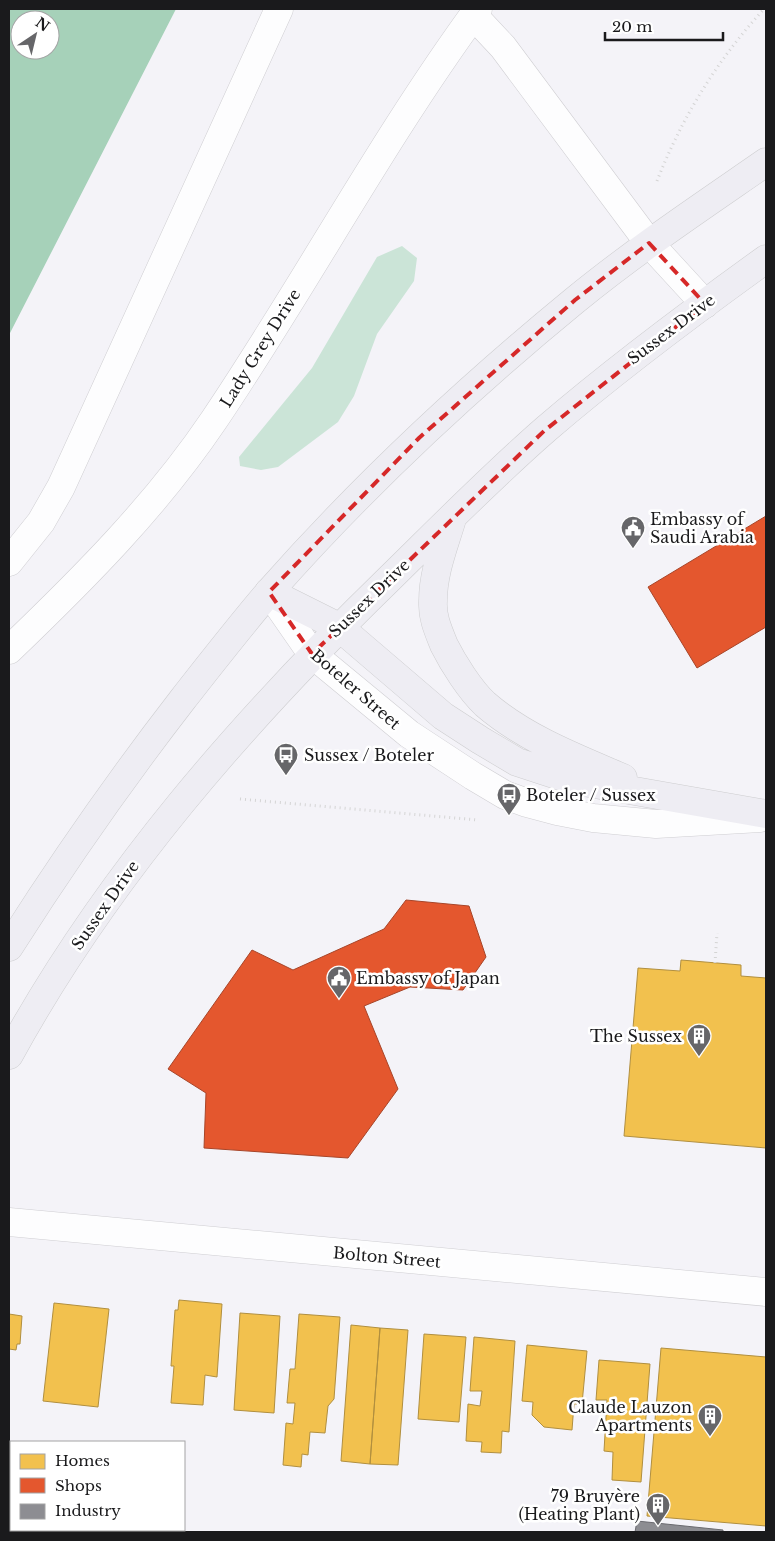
<svg xmlns="http://www.w3.org/2000/svg" width="775" height="1541" font-family="'Libre Baskerville',serif">
  <rect width="100%" height="100%" fill="#f4f3f8"/>
  <path fill="#cbe4d7" d="M402 246 417 258 414 281 377 334 354 396 338 422 278 467 261 470 240 466 239 457 312 368 377 257Z"/>
  <path fill="#a6d1b9" fill-rule="evenodd" d="M9 9H176L9 335ZM20 20H50V50H20Z"/>
  <path fill="#f2c14e" stroke="#b18f3f" d="M681 960 741 965V976L766 978V1148L624 1136 638 968 680 971Z
    M179 1300 222 1304 217 1377 205 1375 203 1405 171 1403 174 1366H171L175 1310H178Z
    M54 1303 109 1309 98 1407 43 1401Z
    M240 1313 280 1316 274 1413 234 1410Z
    M9 1314 22 1316 20 1344H17L16 1350 9 1349Z
    M299 1314 340 1317 334 1399 328 1406 325 1433 310 1432 308 1455 302 1454 301 1467 283 1465 286 1423 293 1424 295 1403H287L290 1369H295Z
    M351 1325 380 1328 370 1464 341 1461Z
    M380 1328 408 1330 398 1465 370 1464Z
    M424 1334 466 1337 459 1422 418 1419Z
    M474 1337 515 1341 509 1432 502 1431 501 1453 481 1452 482 1442 466 1441 468 1404 480 1406 482 1391H470Z
    M527 1345 587 1351 582 1404H574L572 1430 544 1427 532 1415 533 1402 522 1401Z
    M661 1348 766 1357V1526L647 1516Z
    M599 1360 650 1364 641 1482 612 1480 613 1452 604 1451 607 1400H596Z"/>
  <path fill="#e4572e" stroke="#a74529" d="M766 516V627L697 668 648 587Z
    M406 900 469 906 486 957 463 990 410 987 364 1006 398 1089 348 1158 204 1148 206 1093 168 1069 252 950 293 970 384 929Z"/>
  <path fill="#8d8d92" stroke="#6a6a6f" d="M637 1521 723 1530V1532H635Z"/>
  <g fill="none" stroke-linecap="round" stroke-linejoin="round">
    <defs>
      <path id="minor" d="M473 15 503 47 649 243 705 304
        M9 562 41 522 61 487 279 9
        M269 592 312 654 409 734 473 776 505 795 527 803 557 811 593 818 656 824 760 818
        M9 650C83 579 156 506 214 420 305 285 382 140 478 9
        M9 1222 766 1292"/>
      <path id="major" d="M452 519C444 546 433 572 433 601 432 617 438 630 444 645 453 663 470 690 485 704 524 738 576 758 623 778
        M269 592 339 627 443 716 480 740 517 762 572 780 766 814
        M9 947C63 862 121 779 183 699 212 662 240 626 270 591 361 488 468 388 574 301 635 251 701 207 766 162
        M9 1055C107 876 243 721 389 579 441 528 492 476 546 429 617 368 691 313 766 259"/>
    </defs>
    <use href="#minor" stroke="#cfced2" stroke-width="29"/>
    <use href="#major" stroke="#cdcdcf" stroke-width="29"/>
    <path stroke="#d4d4d4" stroke-width="3" stroke-dasharray="1 4" stroke-linecap="butt" d="M657 181C682 117 718 59 764 9
      M240 799 478 820
      M715 963 717 933"/>
    <use href="#minor" stroke="#fdfdfe" stroke-width="28"/>
    <use href="#major" stroke="#eeedf3" stroke-width="28"/>
  </g>
  <path fill="none" stroke="#d62828" stroke-width="4" stroke-dasharray="10 6" stroke-linejoin="round" d="M649 243 705 304 544 431 312 654 269 592 419 438 575 300Z"/>
  <defs>
    <symbol id="civic-pin" viewBox="-11 -11 22 30"><path d="M0 17L-7.5 6A9.5 9.5 0 1 1 7.5 6Z" fill="#666669" stroke="#fff"/><path d="M-.6-6.5H3V-4.5H.6V-3L4-1V1h2V6H-6V1h2V-1L-.6-3ZM-1.2 2.5V6h2.4V2.5Z" fill="#fff"/></symbol>
    <symbol id="bus-pin" viewBox="-11 -11 22 30"><path d="M0 17L-7.5 6A9.5 9.5 0 1 1 7.5 6Z" fill="#666669" stroke="#fff"/><path d="M-5-6H5V4H4V6H2V4H-2V6H-4V4H-5ZM-3.5-4V0h7V-4ZM-3.5 1.2v1.5H-2V1.2ZM2 1.2v1.5H3.5V1.2Z" fill="#fff"/></symbol>
    <symbol id="building-pin" viewBox="-11 -11 22 30"><path d="M0 17L-7.5 6A9.5 9.5 0 1 1 7.5 6Z" fill="#666669" stroke="#fff"/><path d="M-4-6H4V6H1V3H-1V6H-4ZM-2.5-4.3h1.7v1.8h-1.7ZM.8-4.3h1.7v1.8H.8ZM-2.5-1h1.7V.8h-1.7ZM.8-1h1.7V.8H.8Z" fill="#fff"/></symbol>
  </defs>
  <g fill-rule="evenodd">
    <use href="#civic-pin" x="619" y="514" width="28" height="38"/>
    <use href="#bus-pin" x="272" y="741" width="28" height="38"/>
    <use href="#bus-pin" x="495" y="781" width="28" height="38"/>
    <use href="#civic-pin" x="325" y="964" width="28" height="38"/>
    <use href="#building-pin" x="685" y="1022" width="28" height="38"/>
    <use href="#building-pin" x="696" y="1402" width="28" height="38"/>
    <use href="#building-pin" x="644" y="1491" width="28" height="38"/>
  </g>
  <g text-anchor="middle" dominant-baseline="central" stroke-width="5" stroke-linejoin="round" paint-order="stroke">
    <g font-size="16" fill="#1a1a1c" stroke="#fff">
      <text transform="translate(671 329) rotate(-37)">Sussex Drive</text>
      <text transform="translate(260 348) rotate(-58)">Lady Grey Drive</text>
      <text transform="translate(369 598) rotate(-44)">Sussex Drive</text>
      <text transform="translate(356 689) rotate(41)">Boteler Street</text>
      <text transform="translate(105 905) rotate(-55)">Sussex Drive</text>
      <text transform="translate(387 1257) rotate(5)">Bolton Street</text>
    </g>
    <g font-size="16" fill="#1a1a1c" stroke="#fff" text-anchor="start">
      <text x="650" y="519">Embassy of<tspan x="650" dy="18">Saudi Arabia</tspan></text>
      <text x="304" y="755">Sussex / Boteler</text>
      <text x="526" y="795">Boteler / Sussex</text>
      <text x="356" y="978">Embassy of Japan</text>
      <text x="682" y="1036" text-anchor="end">The Sussex</text>
      <text x="692" y="1407" text-anchor="end">Claude Lauzon<tspan x="692" dy="18">Apartments</tspan></text>
      <text x="640" y="1496" text-anchor="end">79 Bruyère<tspan x="640" dy="18">(Heating Plant)</tspan></text>
    </g>
  </g>
  <rect width="775" height="1541" fill="none" stroke="#1a1a1c" stroke-width="20"/>
  <rect x="10" y="1441" width="175" height="90" fill="#ffffff" stroke="#a3a3a4"/>
  <rect x="20" y="1454" width="25" height="15" fill="#f2c14e" stroke="#a3a3a4"/>
  <text x="55" y="1466" font-size="15" fill="#1a1a1c">Homes</text>
  <rect x="20" y="1478" width="25" height="15" fill="#e4572e" stroke="#a3a3a4"/>
  <text x="55" y="1491" font-size="15" fill="#1a1a1c">Shops</text>
  <rect x="20" y="1504" width="25" height="15" fill="#8d8d92" stroke="#a3a3a4"/>
  <text x="55" y="1516" font-size="15" fill="#1a1a1c">Industry</text>
  <g transform="translate(35 35) rotate(35)"><circle r="24" fill="#ffffff" stroke="#a3a3a4"/>
  <path d="M0-4L9 19L0 12L-9 19Z" fill="#666669"/>
  <text y="-8" font-size="14" font-weight="bold" text-anchor="middle" fill="#1a1a1c">N</text>
  </g>
  <path d="M605 32v8h118v-8" fill="none" stroke="#1a1a1c" stroke-width="2.5"/>
  <text x="612" y="32" font-size="15" fill="#1a1a1c" stroke="#ffffff" stroke-width="4" paint-order="stroke">20 m</text>
</svg>
